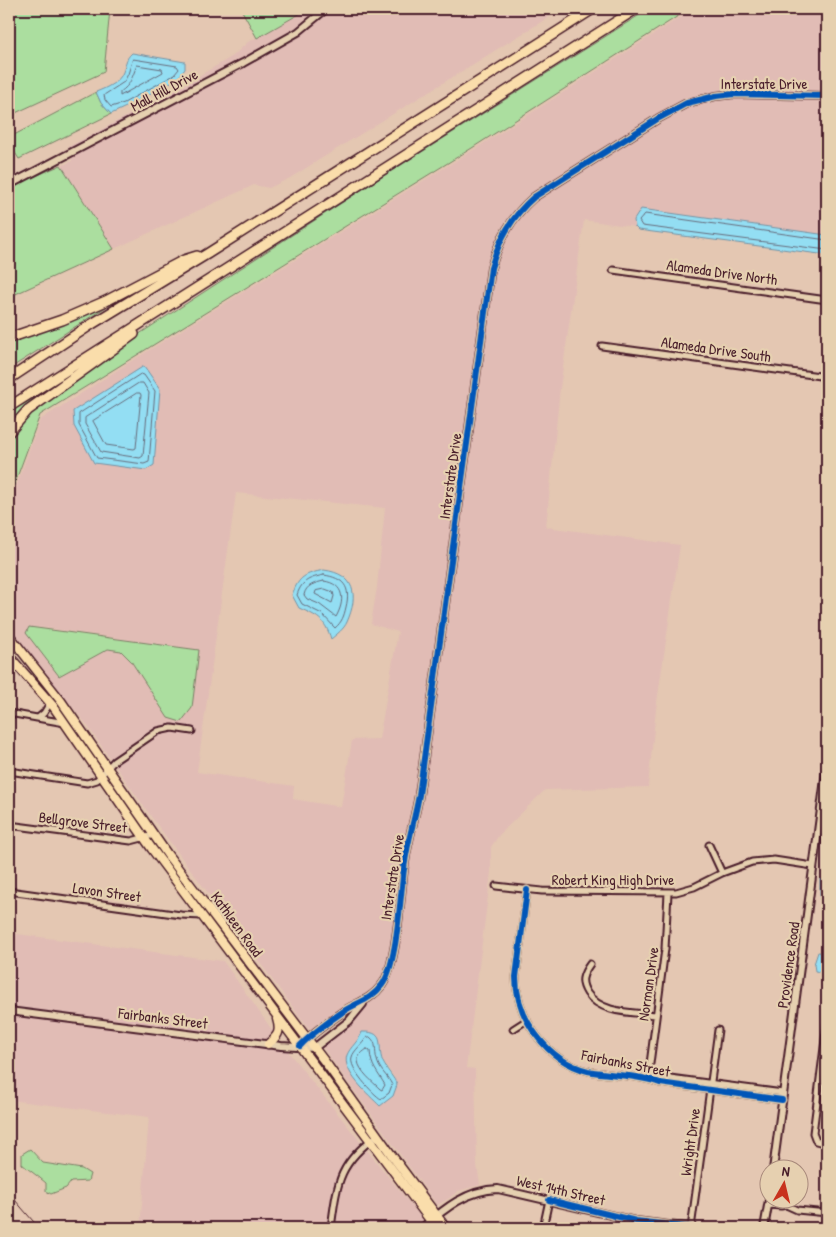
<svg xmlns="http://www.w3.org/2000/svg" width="836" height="1237" font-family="'Patrick Hand',sans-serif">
  <rect width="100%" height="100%" fill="#e4c7b2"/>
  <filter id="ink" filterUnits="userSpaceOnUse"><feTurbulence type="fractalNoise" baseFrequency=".02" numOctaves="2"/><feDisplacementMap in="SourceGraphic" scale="10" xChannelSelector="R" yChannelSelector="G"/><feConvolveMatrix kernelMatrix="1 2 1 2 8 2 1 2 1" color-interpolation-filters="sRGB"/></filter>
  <g filter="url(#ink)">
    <path fill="#e1bcb5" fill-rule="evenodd" d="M308 9H322L297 29 242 60 69 150 68 147 156 101 233 56 248 42Z
      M330 9H562L290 178 269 188 254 185 114 249 61 166 72 161 71 156 286 43 314 24Z
      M693 9H827V93L734 91 715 93 686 100 658 115 532 195 522 203 505 226 497 239 488 268 414 809 402 864 388 963 381 983 370 993 312 1033 153 819 114 764 159 733 172 731 194 734 195 729 172 725 157 728 111 760 87 725 9 627V512L11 500 40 420 133 360 473 150ZM236 493 385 508 377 587 371 624 398 632 379 739 352 740 341 807 293 799 294 786 197 772ZM29 627 44 628 199 650 168 718 131 661 121 651 108 649 59 676Z
      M734 97 827 99V235L641 209 634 220 635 227 584 220 560 388 546 527 680 545 656 709 648 787 545 790 499 835 491 847V872L466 1068 475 1069 477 1165 480 1185 458 1191 448 1199 437 1205 321 1045 350 1023 366 1003 385 986 411 842 422 796 493 269 502 242 518 217 535 200 660 120 688 106 716 99ZM359 1040 380 1041 381 1058 394 1077 393 1096 380 1106 347 1053Z
      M9 933 223 961 275 1034 267 1041 9 1008Z
      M9 1014 267 1048 286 1049 362 1144 339 1172 335 1183 329 1228H140L149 1117 9 1100Z
      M365 1148 425 1222 418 1228H334L340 1185 346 1171Z"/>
    <path fill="#abde9f" stroke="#7a7e65" d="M9 9H110L104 72 9 116Z
      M241 9H308L257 38Z
      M649 9H689L472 148 40 415 9 499V436L35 407 113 351 366 187Z
      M96 92 101 103 111 114 19 159 12 148 14 135Z
      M61 165 114 249 9 297V189L22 182Z
      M108 305 106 307 9 369V339Z
      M51 386 52 387 31 404 9 427V413Z
      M29 627 199 650 192 708 181 722 168 718 131 661 121 651 108 649 59 676 26 633Z
      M30 1149 43 1163 82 1169 90 1174 88 1181 71 1182 66 1188 51 1194 46 1191V1183C38 1176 30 1171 22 1164V1154Z"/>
    <path fill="#93def3" stroke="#7692a3" d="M132 53 185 62V69L178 78 126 107 111 114 101 103 96 92C106 88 120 82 123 72 126 65 125 59 132 53Z
      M641 209 827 235V255L638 230 635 227 634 220Z
      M144 366 160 389 154 465 146 470 94 463 74 426 73 411Z
      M324 570C355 574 359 595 347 622 344 629 337 634 331 639 325 619 317 616 299 608L292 595C299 576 305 574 324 570Z
      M820 879 827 880V901L820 900Z
      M818 952 827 953V973L815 971 814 964Z
      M362 1032C389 1031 375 1049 384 1064 388 1072 394 1077 397 1085L393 1096 380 1106C369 1095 341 1071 347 1055 350 1047 359 1041 362 1032Z"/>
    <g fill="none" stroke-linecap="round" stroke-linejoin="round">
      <path stroke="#676b7b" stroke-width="1" d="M133 59 177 66 179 69 174 75 124 103 111 107 105 100 104 95 124 82 128 74Z
        M137 65 162 69 163 72 120 96V92C131 85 132 77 137 65Z
        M827 240 645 214 639 221 642 226 827 250
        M141 374 144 375 155 391 149 462 144 464 97 458 79 425V414Z
        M139 383H143L149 393 143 456 140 458 101 452 85 424V418Z
        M137 393H140L141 395 136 448 134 449 106 445 93 421Z
        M324 575C344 578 351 587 346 607 344 616 342 622 335 628L322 614 302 604 297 595C302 580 310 578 324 575Z
        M324 581C345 584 345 601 336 617L319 604 307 599 304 595C306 585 315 583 324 581Z
        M325 589 333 592 334 596 332 603 315 594 316 591Z
        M370 1037C378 1043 374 1051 377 1060 379 1070 388 1076 392 1085L389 1093 381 1099C373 1094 348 1068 352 1057 354 1050 362 1045 366 1038Z
        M367 1049 370 1051C371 1067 377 1071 385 1085L382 1090 380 1089C373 1082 359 1071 358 1061 357 1056 364 1051 367 1049Z"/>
      <defs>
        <path id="minor" d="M613 270 827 300
          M602 346 827 377
          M9 713 65 723
          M38 718 44 713 50 703
          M9 771 87 783 97 780 114 761 158 731 172 728 192 731
          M9 825 131 841 154 835
          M709 845 722 873
          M496 886 542 891 676 892 694 887 722 873 752 862 774 860 813 866
          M527 890 516 977C516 1018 547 1061 588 1071 612 1076 637 1074 660 1083L782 1100
          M9 891 181 915 202 916
          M590 964C587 968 584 973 583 978 582 983 584 988 587 993 601 1014 633 1012 656 1015
          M827 1024 813 1133 816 1141 827 1144
          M513 1029 527 1020
          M648 1078 655 1076 783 1093
          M648 1079 665 949 668 893
          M783 1200H785L786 1205 797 1210 827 1213
          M768 1205 781 1206 786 1205
          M331 1228C337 1184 338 1163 378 1135
          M543 1228 549 1200
          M691 1228 718 1030"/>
        <path id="tertiary" d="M9 185 243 63 298 32 326 9
          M9 1011 281 1046 314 1048 349 1021 363 1004
          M300 1046C309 1036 332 1019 344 1011 358 1002 371 1000 382 985 398 964 400 891 405 862 408 840 415 818 419 795L491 268C499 240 511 217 534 197L659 118 687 103 716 96 734 94 827 96
          M773 1170 827 764
          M422 1228C445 1208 467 1190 498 1189L636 1221 693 1228
          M764 1228 769 1200"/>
        <path id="primary" d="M9 635 61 701 167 854 328 1066 393 1157 446 1228
          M9 656 53 706 152 849 436 1228
          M268 1044C278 1036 281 1032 277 1019"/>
        <path id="motorway" d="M9 338 62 320 106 301 184 260 197 256
          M9 379 92 324 207 254 593 9
          M9 407 636 9
          M9 432 28 410 134 334"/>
      </defs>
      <use href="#minor" stroke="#4a1f2b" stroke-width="9"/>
      <use href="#tertiary" stroke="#4a1f2b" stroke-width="10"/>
      <use href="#primary" stroke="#4a1f2b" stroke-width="11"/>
      <use href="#motorway" stroke="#4a1f2b" stroke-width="12"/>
      <use href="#minor" stroke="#e6d0b0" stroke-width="5"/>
      <use href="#tertiary" stroke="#e6d0b0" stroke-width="6"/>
      <use href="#primary" stroke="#faddab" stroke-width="8"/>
      <use href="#motorway" stroke="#faddab" stroke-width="9"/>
      <path stroke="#4a1f2b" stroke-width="1" d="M9 1193 39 1228"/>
      <defs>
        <path id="cycleway" d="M527 890 516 977C516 1018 547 1061 588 1071 612 1076 637 1074 660 1083L782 1100
          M300 1046C309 1036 332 1019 344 1011 358 1002 371 1000 382 985 398 964 400 891 405 862 408 840 415 818 419 795L491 268C499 240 511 217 534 197L659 118 687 103 716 96 734 94 827 96
          M549 1200 636 1221 693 1228"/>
      </defs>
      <use href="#cycleway" stroke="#e6d0b0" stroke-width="9"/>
      <use href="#cycleway" stroke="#0057b8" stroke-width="6"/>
    </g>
  </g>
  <g text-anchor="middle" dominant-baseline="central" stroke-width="4.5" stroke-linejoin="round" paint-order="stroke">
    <g font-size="15" fill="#4a1f2b" stroke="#e6d0b0">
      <text x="764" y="83">Interstate Drive</text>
      <text transform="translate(164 90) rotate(-28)">Mall Hill Drive</text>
      <text transform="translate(722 272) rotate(8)">Alameda Drive North</text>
      <text transform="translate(716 349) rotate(8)">Alameda Drive South</text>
      <text transform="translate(450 476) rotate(-82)">Interstate Drive</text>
      <text transform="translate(83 822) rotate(7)">Bellgrove Street</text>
      <text transform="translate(392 877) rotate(-81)">Interstate Drive</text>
      <text x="613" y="879">Robert King High Drive</text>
      <text transform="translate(107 892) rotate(8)">Lavon Street</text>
      <text transform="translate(237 924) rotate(54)">Kathleen Road</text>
      <text transform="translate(788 965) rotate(-82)">Providence Road</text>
      <text transform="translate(648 984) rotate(-82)">Norman Drive</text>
      <text transform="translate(163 1018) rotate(7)">Fairbanks Street</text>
      <text transform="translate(626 1063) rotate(11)">Fairbanks Street</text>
      <text transform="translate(690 1142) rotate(-82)">Wright Drive</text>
      <text transform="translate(561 1190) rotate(13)">West 14th Street</text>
    </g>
  </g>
  <rect width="836" height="1237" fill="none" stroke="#e6d0b0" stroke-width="30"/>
  <rect x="15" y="15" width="806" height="1207" fill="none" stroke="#4a1f2b" stroke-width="2" filter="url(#ink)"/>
  <g transform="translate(784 1184) rotate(8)"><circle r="24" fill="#e6d0b0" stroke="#a8897b"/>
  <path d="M0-4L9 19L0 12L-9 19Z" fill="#c8321e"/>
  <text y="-8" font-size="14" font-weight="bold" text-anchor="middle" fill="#4a1f2b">N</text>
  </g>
</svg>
